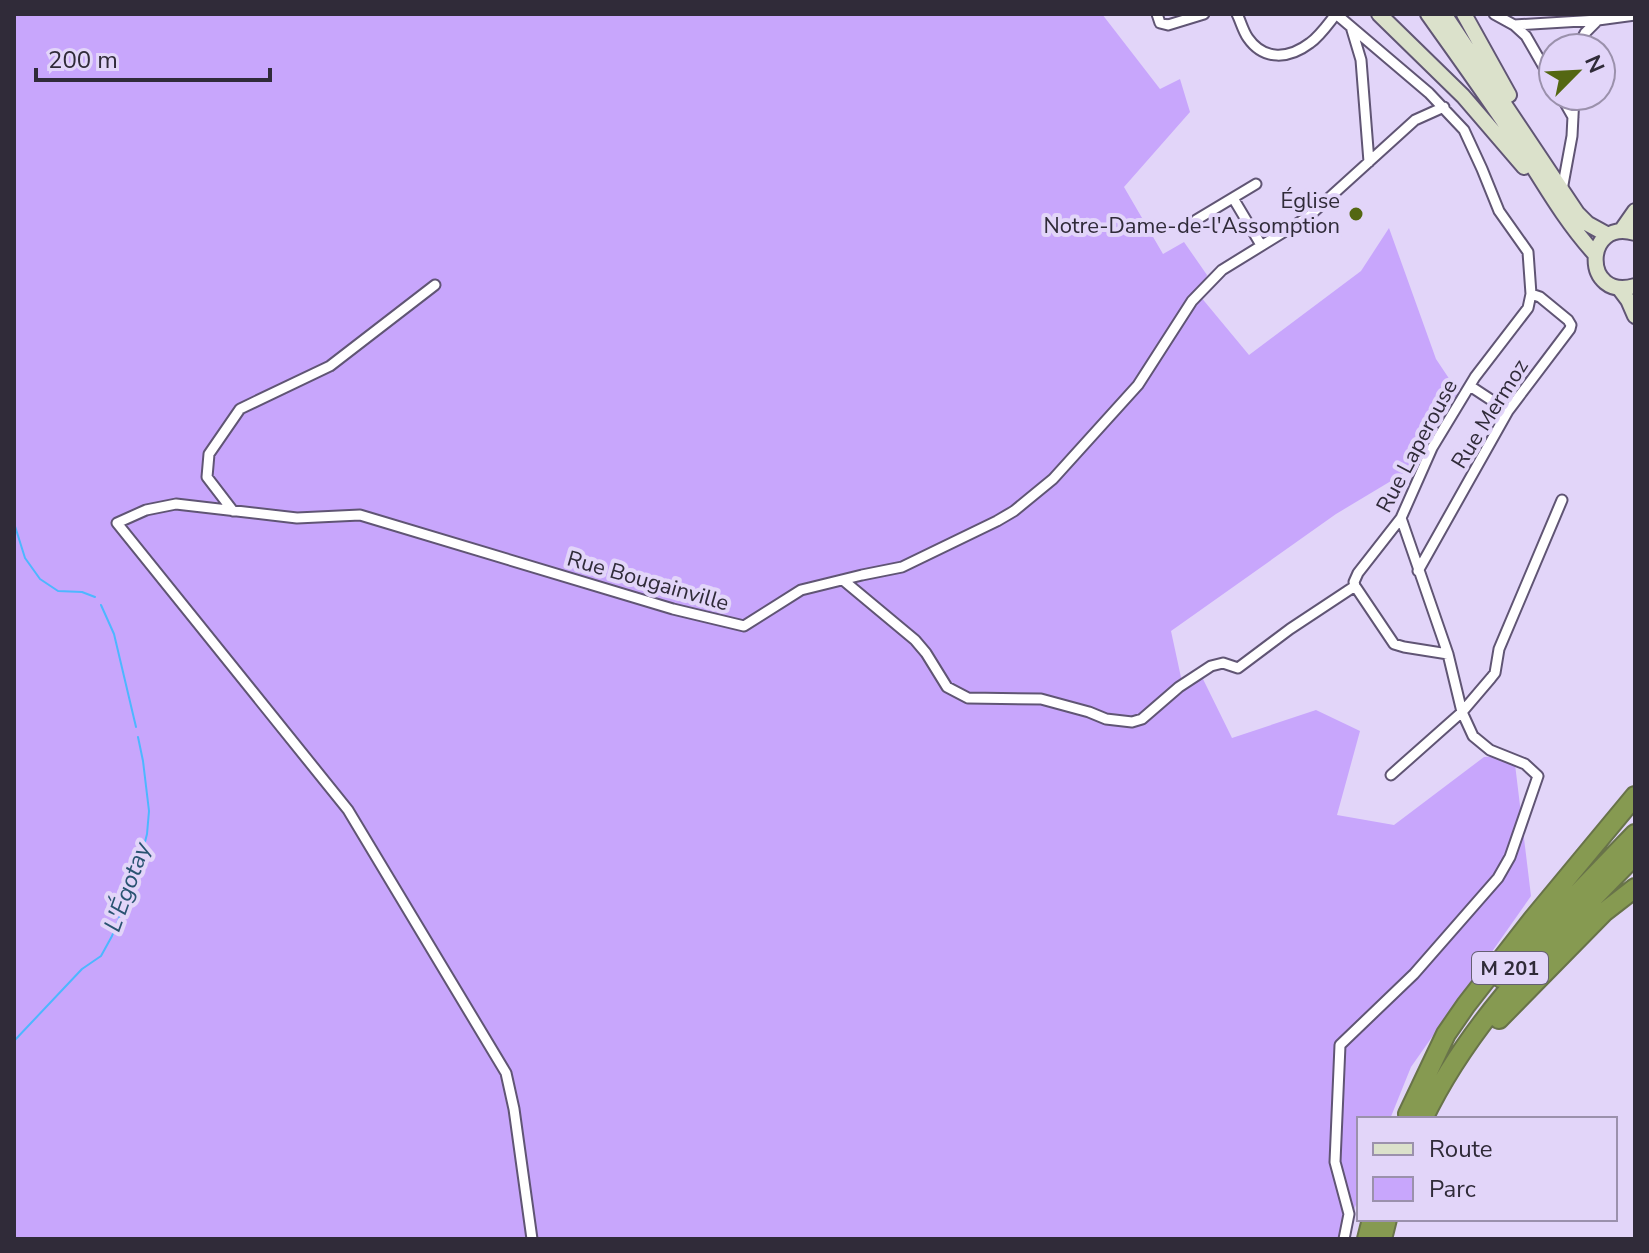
<svg xmlns="http://www.w3.org/2000/svg" width="1649" height="1253" font-family="'Nunito Sans',sans-serif">
  <rect width="100%" height="100%" fill="#e2d5f9"/>
  <path fill="#c8a6fc" d="M14 14H1102L1160 89 1180 79 1190 112 1124 187 1163 254 1184 242 1207 275 1200 296 1249 355 1361 271 1389 228 1436 359 1458 392 1411 469 1336 514 1171 631 1182 682 1202 677 1232 738 1316 710 1360 731 1337 815 1394 825 1484 757 1514 756 1531 896 1411 1067 1390 1119H1359V1197L1347 1228 1345 1239H14Z"/>
  <g fill="none" stroke-linecap="round" stroke-linejoin="round">
    <path stroke="#4db7ff" stroke-width="2" d="M14 523 25 558 40 579 58 591 82 592 95 597
      M101 605 114 634 136 727
      M14 1041 82 969 101 956 112 936 137 873 147 834 149 811 143 761 138 737"/>
    <defs>
      <path id="street" d="M1157 14 1160 23 1168 25 1204 14
        M1494 14 1514 25 1526 36 1553 83
        M1514 25 1598 20 1635 15
        M1352 30 1361 60 1369 162
        M1577 48 1585 33 1598 20 1597 17
        M1561 96 1573 117
        M1562 190 1572 136 1574 96
        M1233 198 1261 245
        M1196 220 1256 184
        M1470 386 1508 411
        M233 511 207 477 209 454 240 409 330 366 435 285
        M1418 571 1508 411 1570 329 1571 325 1568 320 1540 297 1531 294
        M843 580 915 640 926 653 947 687 968 698 1041 699 1089 712 1106 719 1132 722 1142 719 1179 687 1211 666 1223 663 1238 668 1290 629 1355 586 1354 582 1358 573 1401 518 1432 448 1475 377 1528 308 1531 294 1528 252 1499 211 1482 169 1464 130 1429 93 1336 14C1328 24 1320 36 1310 43 1289 59 1264 61 1248 38 1243 31 1241 22 1237 14
        M1355 586 1394 644 1404 647 1448 654
        M1391 775 1462 712 1491 678 1495 673 1499 649 1562 500
        M532 1239 514 1109 506 1073 348 810 117 523 146 510 176 504 297 518 360 515 673 609 744 626 801 590 862 575 902 567 997 521 1014 511 1053 479 1138 385 1192 301 1222 270 1308 217 1415 120 1444 107
        M1344 1239 1349 1214 1335 1162 1340 1045 1414 974 1498 878 1510 857 1538 776 1525 764 1490 750 1473 736 1462 712 1448 654 1401 518"/>
      <path id="secondary" d="M1379 14 1463 96 1524 167
        M1428 14C1457 55 1486 95 1514 137 1540 176 1562 218 1595 254
        M1444 14 1577 213 1588 224 1608 235
        M1464 14 1509 95
        M1621 231 1635 211
        M1635 233C1583 217 1582 302 1635 286
        M1619 288 1628 300 1635 316"/>
      <path id="highway" d="M1501 978 1544 928 1635 834
        M1499 1019 1604 912 1635 888
        M1408 1114 1446 1034 1466 1005 1533 919 1635 796
        M1423 1119C1472 1016 1557 936 1635 855
        M1367 1239 1372 1219
        M1382 1239 1387 1219"/>
    </defs>
    <use href="#street" stroke="#605574" stroke-width="13"/>
    <use href="#secondary" stroke="#605574" stroke-width="18"/>
    <use href="#highway" stroke="#687349" stroke-width="22"/>
    <use href="#street" stroke="#fff" stroke-width="9"/>
    <use href="#secondary" stroke="#dbe1cb" stroke-width="14"/>
    <use href="#highway" stroke="#869a51" stroke-width="18"/>
  </g>
  <circle fill="#546712" stroke="#e2d5f9" stroke-width="3" cx="1356" cy="214" r="8"/>
  <g text-anchor="middle" dominant-baseline="central" stroke-width="8" stroke-linejoin="round" paint-order="stroke">
    <rect fill="#e2d5f9" stroke="#655e73" stroke-width="2" x="1472" y="952" width="76" height="32" rx="6"/>
    <g font-size="20" font-weight="bold" fill="#302b39">
      <text x="1510" y="968">M 201</text>
    </g>
    <g font-size="22" fill="#302b39" stroke="#e2d5f9" text-anchor="end">
      <text x="1340" y="201">Église<tspan x="1340" dy="25">Notre-Dame-de-l'Assomption</tspan></text>
    </g>
    <g font-size="22" fill="#302b39" stroke="#e2d5f9">
      <text transform="translate(1490 414) rotate(-58)">Rue Mermoz</text>
      <text transform="translate(1417 446) rotate(-62)">Rue Laperouse</text>
      <text transform="translate(648 581) rotate(16)">Rue Bougainville</text>
    </g>
    <g font-size="24" font-style="italic" fill="#295371" stroke="#e2d5f9">
      <text transform="translate(127 887) rotate(-70)">L'Égotay</text>
    </g>
  </g>
  <rect width="1649" height="1253" fill="none" stroke="#302b39" stroke-width="32"/>
  <rect x="1357" y="1117" width="260" height="104" fill="#e2d5f9" stroke="#9b91ac" stroke-width="2"/>
  <rect x="1373" y="1143" width="40" height="12" fill="#dbe1cb" stroke="#9b91ac" stroke-width="2"/>
  <text x="1429" y="1157" font-size="24" fill="#302b39">Route</text>
  <rect x="1373" y="1177" width="40" height="24" fill="#c8a6fc" stroke="#9b91ac" stroke-width="2"/>
  <text x="1429" y="1197" font-size="24" fill="#302b39">Parc</text>
  <g transform="translate(1577 72) rotate(66)"><circle r="38" fill="#e2d5f9" stroke="#9b91ac" stroke-width="2"/>
  <path d="M0-6L14 30L0 20L-14 30Z" fill="#546712"/>
  <text y="-12" font-size="22" font-weight="bold" text-anchor="middle" fill="#302b39">N</text>
  </g>
  <path d="M36 68v12h234v-12" fill="none" stroke="#302b39" stroke-width="4"/>
  <text x="48" y="68" font-size="24" fill="#302b39" stroke="#e2d5f9" stroke-width="6" paint-order="stroke">200 m</text>
</svg>
